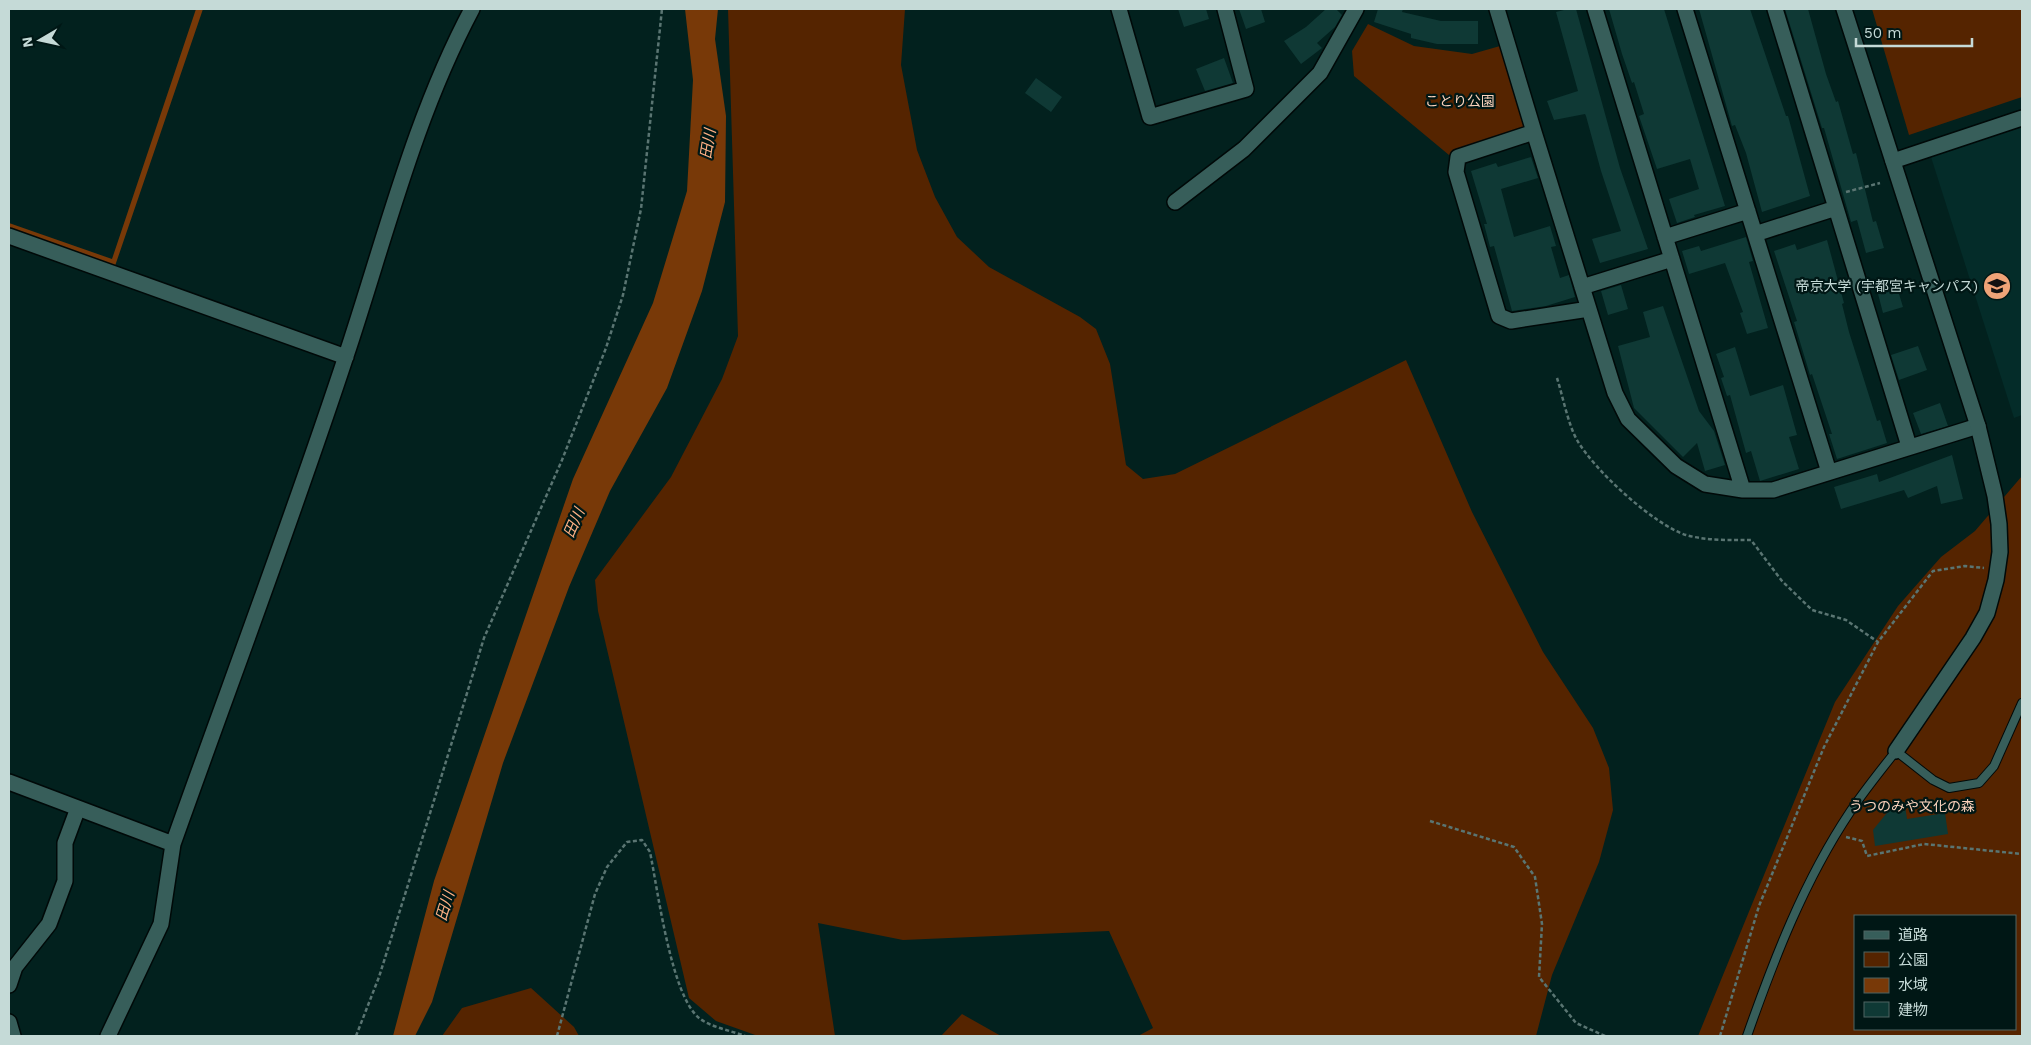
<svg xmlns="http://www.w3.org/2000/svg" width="2031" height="1045" font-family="'Work Sans','Noto Sans JP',sans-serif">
  <rect width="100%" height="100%" fill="#02211e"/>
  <path fill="#042c29" d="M2022 127V415L2014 418 1931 157Z"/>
  <path fill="#552400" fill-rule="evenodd" d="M728 9H905L901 65 917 150 935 197 957 237 989 267 1080 317 1096 329 1110 364 1126 465 1143 479 1175 474 1406 360 1472 512 1543 652 1593 728 1609 768 1613 810 1599 862 1552 975 1536 1036H1138L1153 1028 1109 931 903 940 818 923 835 1036H758L716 1021 689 998 598 611 595 580 671 477 722 379 738 336Z
    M1872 9H2022V97L1909 135Z
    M1368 24 1414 46 1472 54 1500 46 1528 129 1449 155 1354 76 1352 51Z
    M2022 476V1036H1698L1835 702 1898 606 1941 557 1975 531ZM1855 916H2015V1029H1855Z
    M531 988 574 1027 579 1036H442L462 1008Z
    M962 1014 1001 1036H941Z"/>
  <path fill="#783908" d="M196 9H203L115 266 9 229V223L112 259Z
    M685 9H718L715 39 726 116 725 202 702 291 667 388 610 491 569 587 503 763 432 1002 415 1036H393L434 881 573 479 653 303 687 191 693 80Z"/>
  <path fill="#0f3935" d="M1178 9H1206L1209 19 1184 27Z
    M1239 9H1261L1265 22 1246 29Z
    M1326 9H1336L1342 15 1335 27 1317 43 1322 48 1301 64 1284 41 1306 27Z
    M1378 9H1403L1402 12 1441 21H1478V44H1437L1411 38V34L1374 22Z
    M1568 9H1576L1620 168 1648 249 1600 263 1592 239 1621 231 1601 171 1586 116 1585 114 1554 120 1547 101 1578 91 1556 12Z
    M1609 9H1664L1725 206 1694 215 1695 217 1677 223 1669 199 1699 189 1690 159 1657 169 1639 116 1644 114 1634 82 1632 83 1622 54Z
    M1699 9H1750L1786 116H1788L1810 196 1762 212 1746 153 1735 125 1732 126Z
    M1785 9H1808L1826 74 1836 102 1838 101 1853 154 1856 153 1873 222 1876 221 1884 248 1866 253 1857 220 1851 222 1824 128H1822Z
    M1224 58 1233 83 1205 91 1196 69Z
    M1036 78 1062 97 1051 112 1025 93Z
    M1531 157 1538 178 1501 189 1514 237 1550 226 1556 246 1551 247 1560 278 1569 275 1575 297 1546 306 1512 311 1494 246 1490 247 1484 224H1487L1471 171 1496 163 1498 167Z
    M1746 237 1753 261 1749 262 1768 328 1747 334 1740 313 1743 312 1725 263 1689 274 1682 251 1699 246 1701 251Z
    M1827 240 1844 303 1842 304 1849 332 1877 421 1880 420 1887 443 1837 459 1829 434H1832L1812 374 1810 375 1794 322 1797 321 1774 251 1795 244 1797 250Z
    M1896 284 1903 307 1883 313 1877 290Z
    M1621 285 1628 309 1608 315 1601 291Z
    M1663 306 1699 411 1714 431 1725 465 1705 471 1697 443 1683 457 1634 408 1618 346 1650 337 1643 312Z
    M1918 346 1927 370 1899 380 1891 355Z
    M1735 347 1750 396 1783 385 1797 435 1789 437 1799 469 1760 481 1751 451 1746 453 1730 395 1727 396 1721 378 1724 377 1716 354Z
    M1940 403 1948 426 1921 434 1913 413Z
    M1952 455 1963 499 1941 504 1937 486 1908 498 1904 490 1841 509 1834 487 1877 474 1879 482Z
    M1905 806 1907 819 1945 813 1948 834 1875 846 1873 830 1890 809Z"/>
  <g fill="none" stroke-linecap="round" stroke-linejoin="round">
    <defs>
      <path id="service" d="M1747 1036C1774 959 1804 881 1850 812 1864 791 1880 771 1896 751L1933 780 1949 788 1979 783 1994 766 2022 703"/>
      <path id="minor" d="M1119 9 1150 117 1246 89 1225 9
        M1497 9 1534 132 1458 157 1456 172 1499 316 1511 321 1589 309
        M1595 9 1743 490
        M1685 9 1829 472
        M1775 9 1909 446
        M1534 132 1615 393 1628 419 1676 466 1705 484 1743 490H1773L1978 426
        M1893 161 2022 118
        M1175 202 1244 149 1320 73 1356 9
        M1755 234 1836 208
        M9 236 346 357
        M1665 237 1748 211
        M1582 287 1672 259
        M9 782 173 844
        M9 985 15 967 49 924 65 881V843L78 808
        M9 1022 13 1036
        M108 1036 161 924 173 844C231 681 292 520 346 356 385 239 414 118 472 9"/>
      <path id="tertiary" d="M1844 9 1978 426 1995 496 1999 524 2000 552 1996 580 1987 613 1973 638 1896 751"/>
    </defs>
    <use href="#service" stroke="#000908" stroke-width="10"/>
    <use href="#minor" stroke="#000908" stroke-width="18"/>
    <use href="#tertiary" stroke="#000908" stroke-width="18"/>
    <path stroke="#5a7572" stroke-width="2.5" stroke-dasharray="4 2.5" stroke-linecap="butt" d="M1846 192 1880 183
      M1557 378C1563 397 1568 424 1577 440 1594 470 1654 525 1686 535 1707 541 1730 540 1751 540L1782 581 1812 610 1846 620 1878 642
      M1430 821 1514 847 1535 877 1542 924 1539 977 1576 1023 1605 1036
      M1846 837 1862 841 1867 856 1924 844 2022 854
      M356 1036 379 977 407 888 484 638 562 460 606 348 623 295 641 209 662 9
      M557 1036 595 894 607 867 627 842 642 840 650 852C658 891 671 995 699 1018 710 1027 732 1031 745 1036
      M1720 1036 1759 906 1824 747 1878 642 1933 571 1965 566 1984 568"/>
    <use href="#service" stroke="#375e5a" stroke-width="8"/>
    <use href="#minor" stroke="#375e5a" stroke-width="15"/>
    <use href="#tertiary" stroke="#375e5a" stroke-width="15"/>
  </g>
  <defs>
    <symbol id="university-disc" viewBox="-11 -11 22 22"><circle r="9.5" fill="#efa377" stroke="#001715"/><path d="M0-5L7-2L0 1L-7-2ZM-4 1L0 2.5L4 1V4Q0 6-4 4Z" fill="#111"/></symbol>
  </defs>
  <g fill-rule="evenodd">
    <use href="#university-disc" x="1981" y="270" width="32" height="32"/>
  </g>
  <g text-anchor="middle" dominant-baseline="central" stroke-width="4.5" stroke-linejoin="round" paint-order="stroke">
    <g font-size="14" fill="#fad2bc" stroke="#001715">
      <text x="1460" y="101">ことり公園</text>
      <text x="1912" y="806">うつのみや文化の森</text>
    </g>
    <g font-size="14" fill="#c5dad7" stroke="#001715" text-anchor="end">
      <text x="1978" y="286">帝京大学 (宇都宮キャンパス)</text>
    </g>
    <g font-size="15" font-style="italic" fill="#feb185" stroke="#001715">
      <text transform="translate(708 144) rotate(-81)">田川</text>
      <text transform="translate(574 523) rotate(-66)">田川</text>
      <text transform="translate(445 906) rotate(-73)">田川</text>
    </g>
  </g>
  <rect width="2031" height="1045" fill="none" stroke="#c5dad7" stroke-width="20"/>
  <rect x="1854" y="915" width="162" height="115" fill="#001715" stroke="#4f6563"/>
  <rect x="1864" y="931" width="25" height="8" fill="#375e5a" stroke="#4f6563"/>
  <text x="1898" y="940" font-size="15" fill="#c5dad7">道路</text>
  <rect x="1864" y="952" width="25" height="15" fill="#552400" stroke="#4f6563"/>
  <text x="1898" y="965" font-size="15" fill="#c5dad7">公園</text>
  <rect x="1864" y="978" width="25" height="15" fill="#783908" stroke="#4f6563"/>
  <text x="1898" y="990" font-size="15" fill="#c5dad7">水域</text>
  <rect x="1864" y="1002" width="25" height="15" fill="#0f3935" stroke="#4f6563"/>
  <text x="1898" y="1015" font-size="15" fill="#c5dad7">建物</text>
  <g transform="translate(40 40) rotate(261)" stroke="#001715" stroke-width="4" paint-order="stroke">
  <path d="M0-4L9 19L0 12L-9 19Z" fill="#c5dad7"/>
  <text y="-8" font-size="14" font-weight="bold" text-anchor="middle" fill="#c5dad7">N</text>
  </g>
  <path d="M1856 38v8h116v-8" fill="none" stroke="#c5dad7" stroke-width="2.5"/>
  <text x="1864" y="38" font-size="15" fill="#c5dad7" stroke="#001715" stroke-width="4" paint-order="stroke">50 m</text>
</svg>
